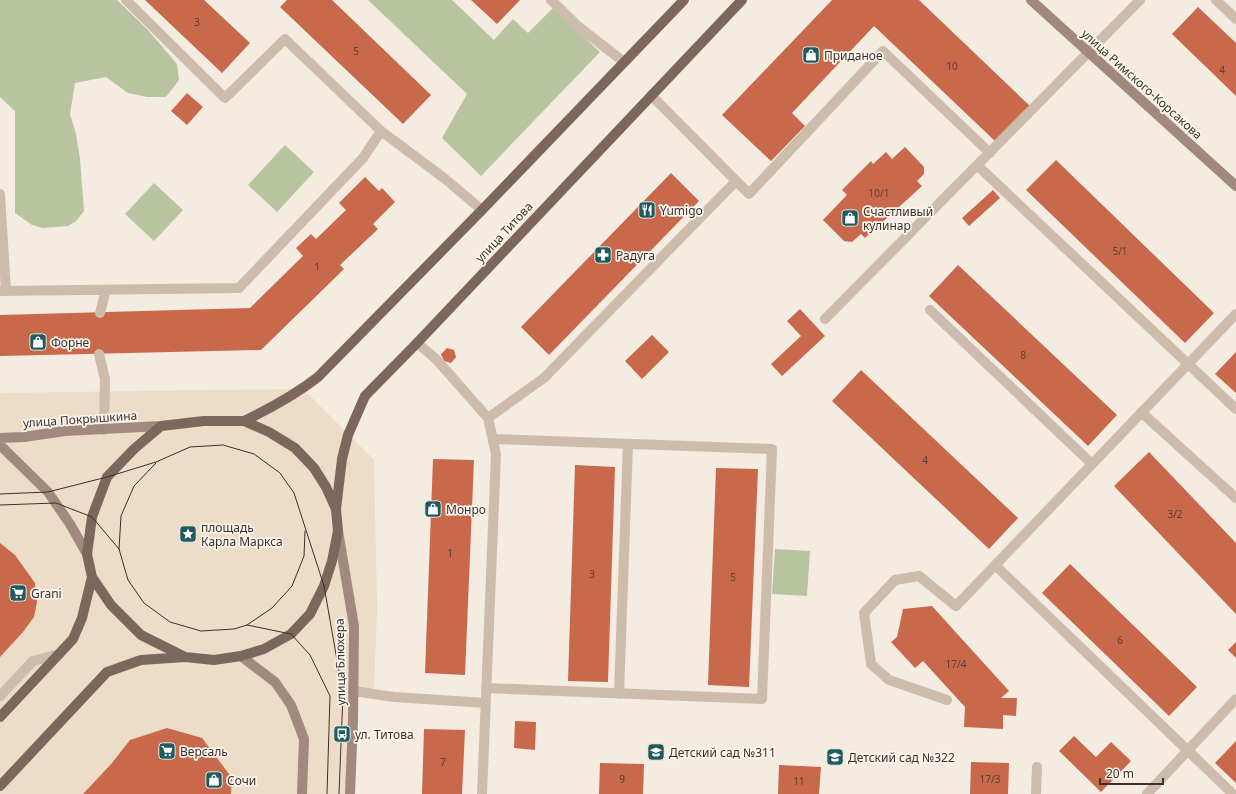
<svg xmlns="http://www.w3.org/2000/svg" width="1236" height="794" font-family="'Noto Sans',sans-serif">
  <rect width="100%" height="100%" fill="#f4ebe1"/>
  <path fill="#b8c4a0" d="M0 0H117L148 30 177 64 179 80 166 97H147L128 93 106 77 75 83 70 114 76 134 80 159 84 211 76 221 68 226 43 228 32 225 15 213V111L0 97Z
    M368 0H452L494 40 513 19 528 33 553 8 600 52 481 176 442 138 467 94Z
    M285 145 314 172 277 212 248 185Z
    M154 183 183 210 154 241 125 214Z
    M775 549 810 551 807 596 772 594Z"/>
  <path fill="#ecdcc8" d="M303 389 374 460 377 608 374 694 354 691 351 794H0V393Z"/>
  <path fill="#c8694b" d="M145 0H204L250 43 222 73Z
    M287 0H332L431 95 403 124 280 7Z
    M471 0H520L497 24Z
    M832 0H919L1030 106 996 142 874 26 792 113 805 126 771 161 722 115Z
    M1198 7 1236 43V96L1172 34Z
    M187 93 203 107 187 125 171 111Z
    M905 147 924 167V174L917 181 922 186 865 238 861 234 852 242 844 241 823 220 847 195 842 190 871 161 873 164 886 152 892 159Z
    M1056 160 1214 313 1185 343 1026 190Z
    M671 173 699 201 549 355 521 327Z
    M365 177 379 191 382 188 395 202 373 224 378 229 340 265 344 269 261 350 0 356V315L250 308 303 256 296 248 311 234 316 239 346 210 339 203Z
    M993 190 1000 198 969 226 962 218Z
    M958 265 1117 415 1088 446 929 296Z
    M800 309 825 336 782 376 771 364 801 336 787 321Z
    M652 335 669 352 642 379 625 361Z
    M447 348 454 350 456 357 451 363 444 361 441 354Z
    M1236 352V393L1215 374Z
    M861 370 1018 518 989 549 832 401Z
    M1149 452 1236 543V614L1114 486Z
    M433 459 474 460 465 675 425 673Z
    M575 465 615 467 608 682 568 681Z
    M716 468 758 469 749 687 708 685Z
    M0 543 15 555 35 583 37 602 34 617 23 632 0 657Z
    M1070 564 1197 687 1169 716 1042 593Z
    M932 606 1009 691 1001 698H1017L1016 716 1003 715V729L964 727 965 707 923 661 915 668 891 642 897 637 903 609Z
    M1236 642V658L1228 650Z
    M515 721 536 722 535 750 514 748Z
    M167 728 202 738 232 778 231 794H83L112 763 130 740Z
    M424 729 465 730 462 794H422Z
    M1074 736 1096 757 1111 742 1131 761 1101 792 1059 751Z
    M1236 741V783L1215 763Z
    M971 762 1009 763 1008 794H970Z
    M600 763 644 764 643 794H599Z
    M779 765 821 767 819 794H778Z"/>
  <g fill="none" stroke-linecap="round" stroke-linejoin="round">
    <path stroke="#cdbbac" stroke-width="10" d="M126 0 225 98 285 39 381 131 444 178 482 210
      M551 0 579 27 624 62
      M1216 0 1236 19
      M651 95 749 194 883 51 990 153
      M978 166 1236 409
      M0 194 6 291
      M0 291 239 288 363 158 381 131
      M930 310 1092 464
      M100 313 106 290
      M825 319 1140 0
      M417 343 436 359 488 418 496 454 482 794
      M99 354 105 379 104 430
      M1141 412 1236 498
      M488 418 544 378 736 181
      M995 565 1233 794
      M486 688 762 699 772 449 493 439
      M353 691 394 697 486 703
      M619 694 628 444
      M0 696 33 661 60 654
      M947 700 889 680 871 664 864 613 895 580 919 576 956 606 1236 314
      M1036 794 1037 767
      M1147 794 1236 699"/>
    <path stroke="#a18a7d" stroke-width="10" d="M1031 0 1236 186
      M0 438 24 437 65 431 161 426
      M0 445 48 492 70 524 87 554
      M338 531 354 626 353 720 350 794
      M241 656 275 682 291 705 304 739 302 794"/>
    <path stroke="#7d675c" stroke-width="10" d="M244 421C271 408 295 395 318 377L482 210 684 0
      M336 509 342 459 348 435 365 396 417 343 742 0
      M0 717 73 639 82 618 92 577
      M0 786 107 672 141 660 185 657 214 660 241 656 264 649 291 634 310 614 324 586 332 561 338 531 336 509 326 487 314 468 295 448 269 432 244 421H204L161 426 134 449 107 477 92 517 87 554 92 577 111 605 141 635 185 657"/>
    <path stroke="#3b302b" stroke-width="1" d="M156 463 134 486 121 516 119 549 128 580 144 603 170 622 201 631 234 629 247 625 272 608 292 586 304 556 305 531
      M0 494 48 492 107 477 156 462 190 447 223 445 254 454 280 473 294 493 324 586 343 694 339 794
      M0 505 56 503 92 517 119 549
      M247 625 291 634 310 655 330 696 327 794"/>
  </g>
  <defs>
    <symbol id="shop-square" viewBox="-11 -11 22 22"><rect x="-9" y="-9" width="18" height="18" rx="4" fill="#1f5a5e" stroke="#fbf5ee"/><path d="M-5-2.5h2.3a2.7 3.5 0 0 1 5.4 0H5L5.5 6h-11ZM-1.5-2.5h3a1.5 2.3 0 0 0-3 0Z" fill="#fff"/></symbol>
    <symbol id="restaurant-square" viewBox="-11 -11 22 22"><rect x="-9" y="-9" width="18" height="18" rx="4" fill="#1f5a5e" stroke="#fbf5ee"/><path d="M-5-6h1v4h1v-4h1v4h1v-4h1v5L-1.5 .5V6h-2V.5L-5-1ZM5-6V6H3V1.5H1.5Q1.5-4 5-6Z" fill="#fff"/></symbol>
    <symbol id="pharmacy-square" viewBox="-11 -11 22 22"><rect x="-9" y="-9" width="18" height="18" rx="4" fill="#1f5a5e" stroke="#fbf5ee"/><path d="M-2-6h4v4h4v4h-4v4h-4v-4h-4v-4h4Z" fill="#fff"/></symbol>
    <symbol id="sight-square" viewBox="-11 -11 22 22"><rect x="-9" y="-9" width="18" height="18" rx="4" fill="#1f5a5e" stroke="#fbf5ee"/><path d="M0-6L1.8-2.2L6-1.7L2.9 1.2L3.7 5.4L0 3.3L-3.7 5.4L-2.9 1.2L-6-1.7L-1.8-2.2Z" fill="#fff"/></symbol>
    <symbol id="supermarket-square" viewBox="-11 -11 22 22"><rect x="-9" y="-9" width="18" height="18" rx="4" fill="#1f5a5e" stroke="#fbf5ee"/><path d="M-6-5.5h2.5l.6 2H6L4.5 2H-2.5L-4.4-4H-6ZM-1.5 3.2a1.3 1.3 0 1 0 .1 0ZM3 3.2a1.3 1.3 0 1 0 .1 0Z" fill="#fff"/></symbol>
    <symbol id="bus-square" viewBox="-11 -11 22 22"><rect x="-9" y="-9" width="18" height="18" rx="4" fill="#1f5a5e" stroke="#fbf5ee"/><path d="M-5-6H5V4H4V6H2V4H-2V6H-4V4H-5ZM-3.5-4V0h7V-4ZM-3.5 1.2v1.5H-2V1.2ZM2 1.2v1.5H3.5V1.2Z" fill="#fff"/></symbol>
    <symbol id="school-square" viewBox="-11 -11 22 22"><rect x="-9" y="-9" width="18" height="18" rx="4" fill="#1f5a5e" stroke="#fbf5ee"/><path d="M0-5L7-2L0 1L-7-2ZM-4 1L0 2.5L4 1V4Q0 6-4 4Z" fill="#fff"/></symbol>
  </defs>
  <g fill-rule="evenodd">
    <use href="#shop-square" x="801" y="45" width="20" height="20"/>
    <use href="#restaurant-square" x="637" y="200" width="20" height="20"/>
    <use href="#shop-square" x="840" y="208" width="20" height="20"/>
    <use href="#pharmacy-square" x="593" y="245" width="20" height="20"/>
    <use href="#shop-square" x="28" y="332" width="20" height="20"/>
    <use href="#shop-square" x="423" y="499" width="20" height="20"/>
    <use href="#sight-square" x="178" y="524" width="20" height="20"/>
    <use href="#supermarket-square" x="8" y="583" width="20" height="20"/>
    <use href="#bus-square" x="332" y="724" width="20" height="20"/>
    <use href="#supermarket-square" x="157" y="741" width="20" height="20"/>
    <use href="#school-square" x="646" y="742" width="20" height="20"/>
    <use href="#school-square" x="825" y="747" width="20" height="20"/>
    <use href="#shop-square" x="204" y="770" width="20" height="20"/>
  </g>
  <g text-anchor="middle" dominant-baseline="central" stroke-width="3.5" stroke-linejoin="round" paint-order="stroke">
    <g font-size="10" fill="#5e3e33">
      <text x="197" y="22">3</text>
      <text x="356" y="51">5</text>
      <text x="952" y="66">10</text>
      <text x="1222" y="70">4</text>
      <text x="879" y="193">10/1</text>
      <text x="1120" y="251">5/1</text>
      <text x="317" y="267">1</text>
      <text x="1023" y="355">8</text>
      <text x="925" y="460">4</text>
      <text x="1175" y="514">3/2</text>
      <text x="450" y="553">1</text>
      <text x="592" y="574">3</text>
      <text x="733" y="577">5</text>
      <text x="1120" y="640">6</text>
      <text x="956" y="664">17/4</text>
      <text x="443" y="762">7</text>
      <text x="622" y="779">9</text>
      <text x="990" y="779">17/3</text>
      <text x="799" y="781">11</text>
    </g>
    <g font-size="12" fill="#3b302b" stroke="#fbf5ee" text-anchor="start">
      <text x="824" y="55">Приданое</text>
      <text x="660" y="210">Yumigo</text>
      <text x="863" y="211">Счастливый<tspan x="863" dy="14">кулинар</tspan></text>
      <text x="616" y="255">Радуга</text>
      <text x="51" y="342">Форне</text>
      <text x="446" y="509">Монро</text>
      <text x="201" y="527">площадь<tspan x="201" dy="14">Карла Маркса</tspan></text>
      <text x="31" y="593">Grani</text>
      <text x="355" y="734">ул. Титова</text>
      <text x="180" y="751">Версаль</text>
      <text x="669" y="752">Детский сад №311</text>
      <text x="848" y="757">Детский сад №322</text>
      <text x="227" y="780">Сочи</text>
    </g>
    <g font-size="12" fill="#3b302b" stroke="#fbf5ee">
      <text transform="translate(1142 84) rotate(42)">улица Римского-Корсакова</text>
      <text transform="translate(504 232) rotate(-47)">улица Титова</text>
      <text transform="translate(80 419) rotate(-4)">улица Покрышкина</text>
      <text transform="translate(340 662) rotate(-91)">улица Блюхера</text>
    </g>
  </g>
  <path d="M1100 778v6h63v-6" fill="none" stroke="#3b302b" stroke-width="2"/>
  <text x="1106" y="778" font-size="12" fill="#3b302b" stroke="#fbf5ee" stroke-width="3" paint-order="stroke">20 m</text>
</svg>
